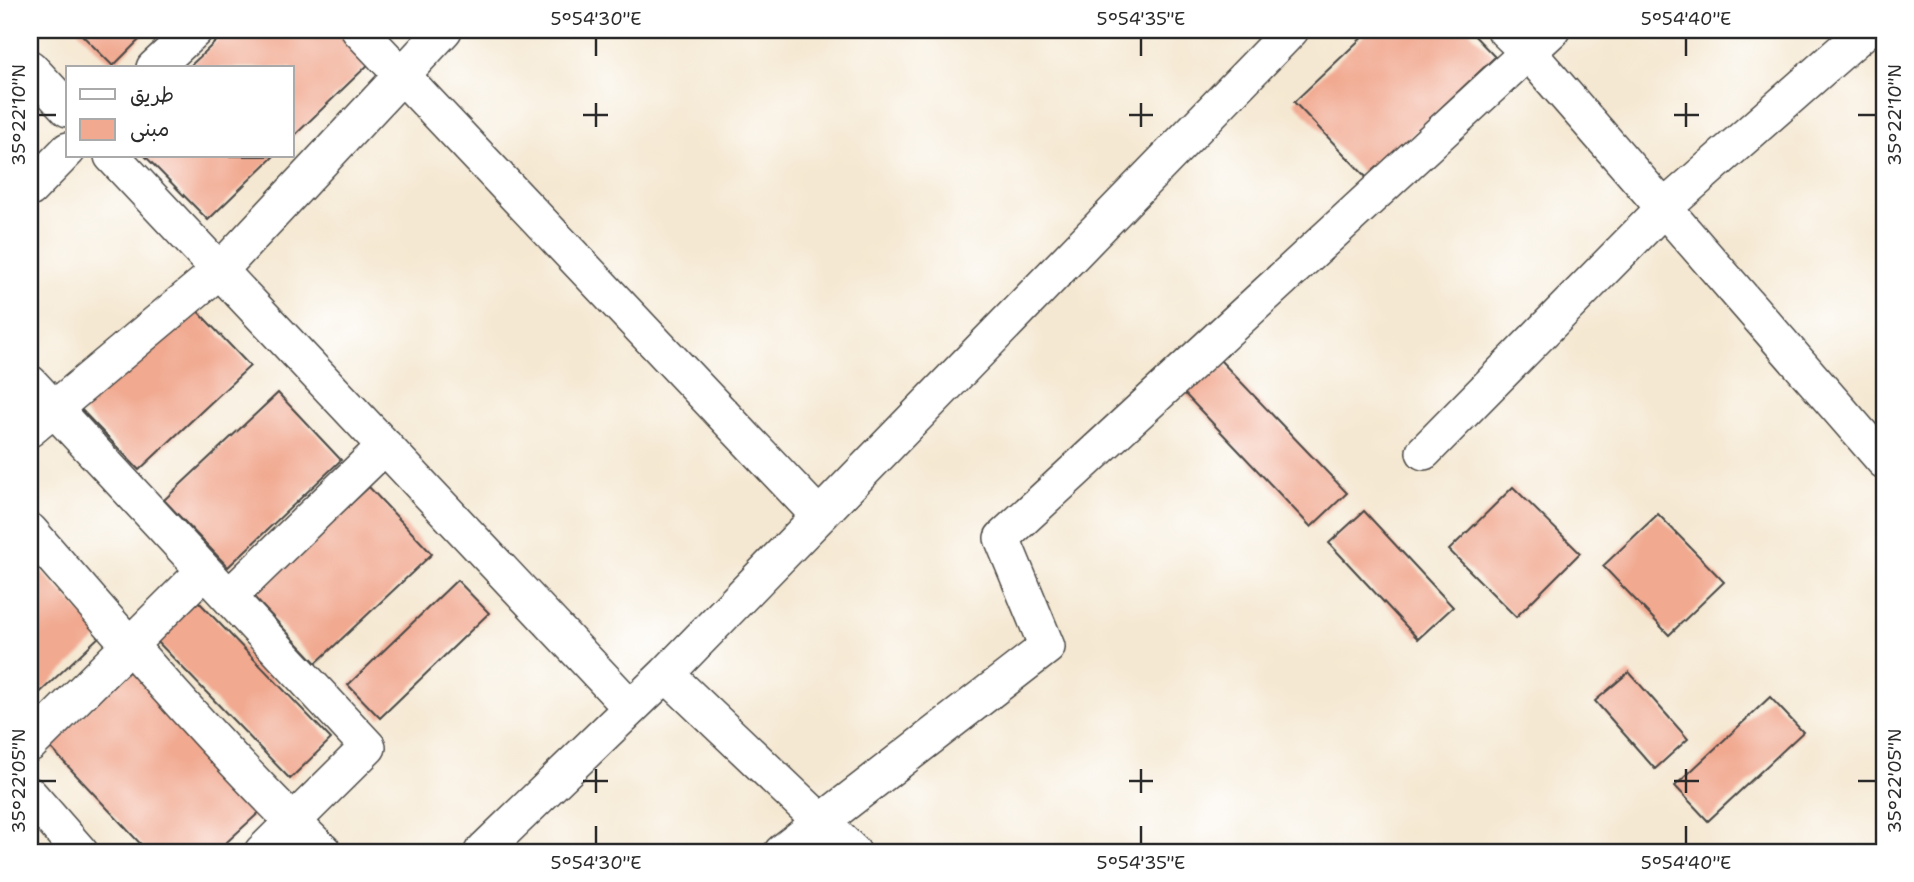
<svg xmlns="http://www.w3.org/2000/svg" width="1914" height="882" font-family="'Shantell Sans','Playpen Sans Arabic',sans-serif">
  <rect width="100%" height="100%" fill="#fff"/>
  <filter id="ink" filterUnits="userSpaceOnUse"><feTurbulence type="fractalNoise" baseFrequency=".0143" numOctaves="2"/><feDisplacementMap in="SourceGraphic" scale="14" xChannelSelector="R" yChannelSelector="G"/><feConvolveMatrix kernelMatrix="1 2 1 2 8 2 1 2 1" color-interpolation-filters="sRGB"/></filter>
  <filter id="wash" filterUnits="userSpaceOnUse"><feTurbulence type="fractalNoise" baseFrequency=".00686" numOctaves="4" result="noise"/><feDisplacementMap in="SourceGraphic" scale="28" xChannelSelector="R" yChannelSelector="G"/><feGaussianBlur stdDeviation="1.57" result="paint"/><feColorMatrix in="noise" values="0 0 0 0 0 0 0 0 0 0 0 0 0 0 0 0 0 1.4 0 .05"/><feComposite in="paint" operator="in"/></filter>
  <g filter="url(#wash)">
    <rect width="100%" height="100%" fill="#f5e8d2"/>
    <g id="blocks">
      <path fill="#f1a990" d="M77 30H149L113 66Z
        M228 30H343L373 60 292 138V68H188Z
        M1370 30H1469L1495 57 1367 178 1294 102Z
        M145 156H274L208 220Z
        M188 301 250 366 139 470 77 405Z
        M1220 360 1347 493 1311 527 1184 393Z
        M278 393 341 460 228 567 164 500Z
        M369 487 432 554 316 663 252 595Z
        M1513 487 1580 553 1516 617 1449 550Z
        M1364 511 1453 607 1418 639 1329 543Z
        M1658 514 1724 582 1669 635 1603 566Z
        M30 559 102 634 30 702Z
        M457 580 489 613 380 718 348 685Z
        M196 599 331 739 290 779 154 638Z
        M134 667 264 808 216 852H148L49 746Z
        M1629 672 1688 739 1655 769 1595 701Z
        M1770 697 1803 732 1708 821 1675 786Z"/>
    </g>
  </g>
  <g filter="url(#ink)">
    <use href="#blocks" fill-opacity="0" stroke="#494744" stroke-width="2"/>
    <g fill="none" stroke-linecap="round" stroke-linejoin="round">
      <defs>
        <path id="minor" d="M359 30 819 516
          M1505 30 1528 52 1884 461
          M30 68 68 109
          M154 68 195 30
          M112 156 631 708
          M30 189 68 150
          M30 383 368 747 262 852
          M30 429 220 270 444 30
          M1424 452 1664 208 1866 30
          M30 531C125 640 220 752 324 852
          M229 597 385 446
          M666 674 853 852
          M30 744 204 571
          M30 795 80 852
          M482 852 666 674 1291 30
          M782 852 1047 647 1002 538 1552 30"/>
      </defs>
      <use href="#minor" stroke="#494744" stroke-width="38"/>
      <use href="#minor" stroke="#fff" stroke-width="35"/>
    </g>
  </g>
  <path fill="none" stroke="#2b2b2b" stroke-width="2.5" d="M596 38V56M1141 38V56M1686 38V56M596 103V127M1141 103V127M1686 103V127M38 115H56M583 115H608M1129 115H1153M1674 115H1699M1858 115H1876M596 769V793M1141 769V793M1686 769V793M38 781H56M583 781H608M1129 781H1153M1674 781H1699M1858 781H1876M596 826V844M1141 826V844M1686 826V844"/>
  <rect width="1914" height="882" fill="none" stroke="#fff" stroke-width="77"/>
  <rect x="66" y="66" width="228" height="91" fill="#ffffff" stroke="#aaaaaa" stroke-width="2"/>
  <rect x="80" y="89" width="35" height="10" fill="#ffffff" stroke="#aaaaaa" stroke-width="2"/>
  <text x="130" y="102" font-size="21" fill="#2b2b2b">طريق</text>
  <rect x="80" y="119" width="35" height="21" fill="#f1a990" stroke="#aaaaaa" stroke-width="2"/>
  <text x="130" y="136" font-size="21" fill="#2b2b2b">مبنى</text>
  <rect x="38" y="38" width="1838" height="806" fill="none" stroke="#2b2b2b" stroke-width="2.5"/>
  <g font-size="18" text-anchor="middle" fill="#2b2b2b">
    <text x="596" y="25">5°54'30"E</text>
    <text x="1141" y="25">5°54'35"E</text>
    <text x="1686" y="25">5°54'40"E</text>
    <text transform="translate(19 115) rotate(-90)" y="6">35°22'10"N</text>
    <text transform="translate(1895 115) rotate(-90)" y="6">35°22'10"N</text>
    <text transform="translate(19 781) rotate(-90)" y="6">35°22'05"N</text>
    <text transform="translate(1895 781) rotate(-90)" y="6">35°22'05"N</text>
    <text x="596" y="869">5°54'30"E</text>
    <text x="1141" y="869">5°54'35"E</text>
    <text x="1686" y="869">5°54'40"E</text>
  </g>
</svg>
